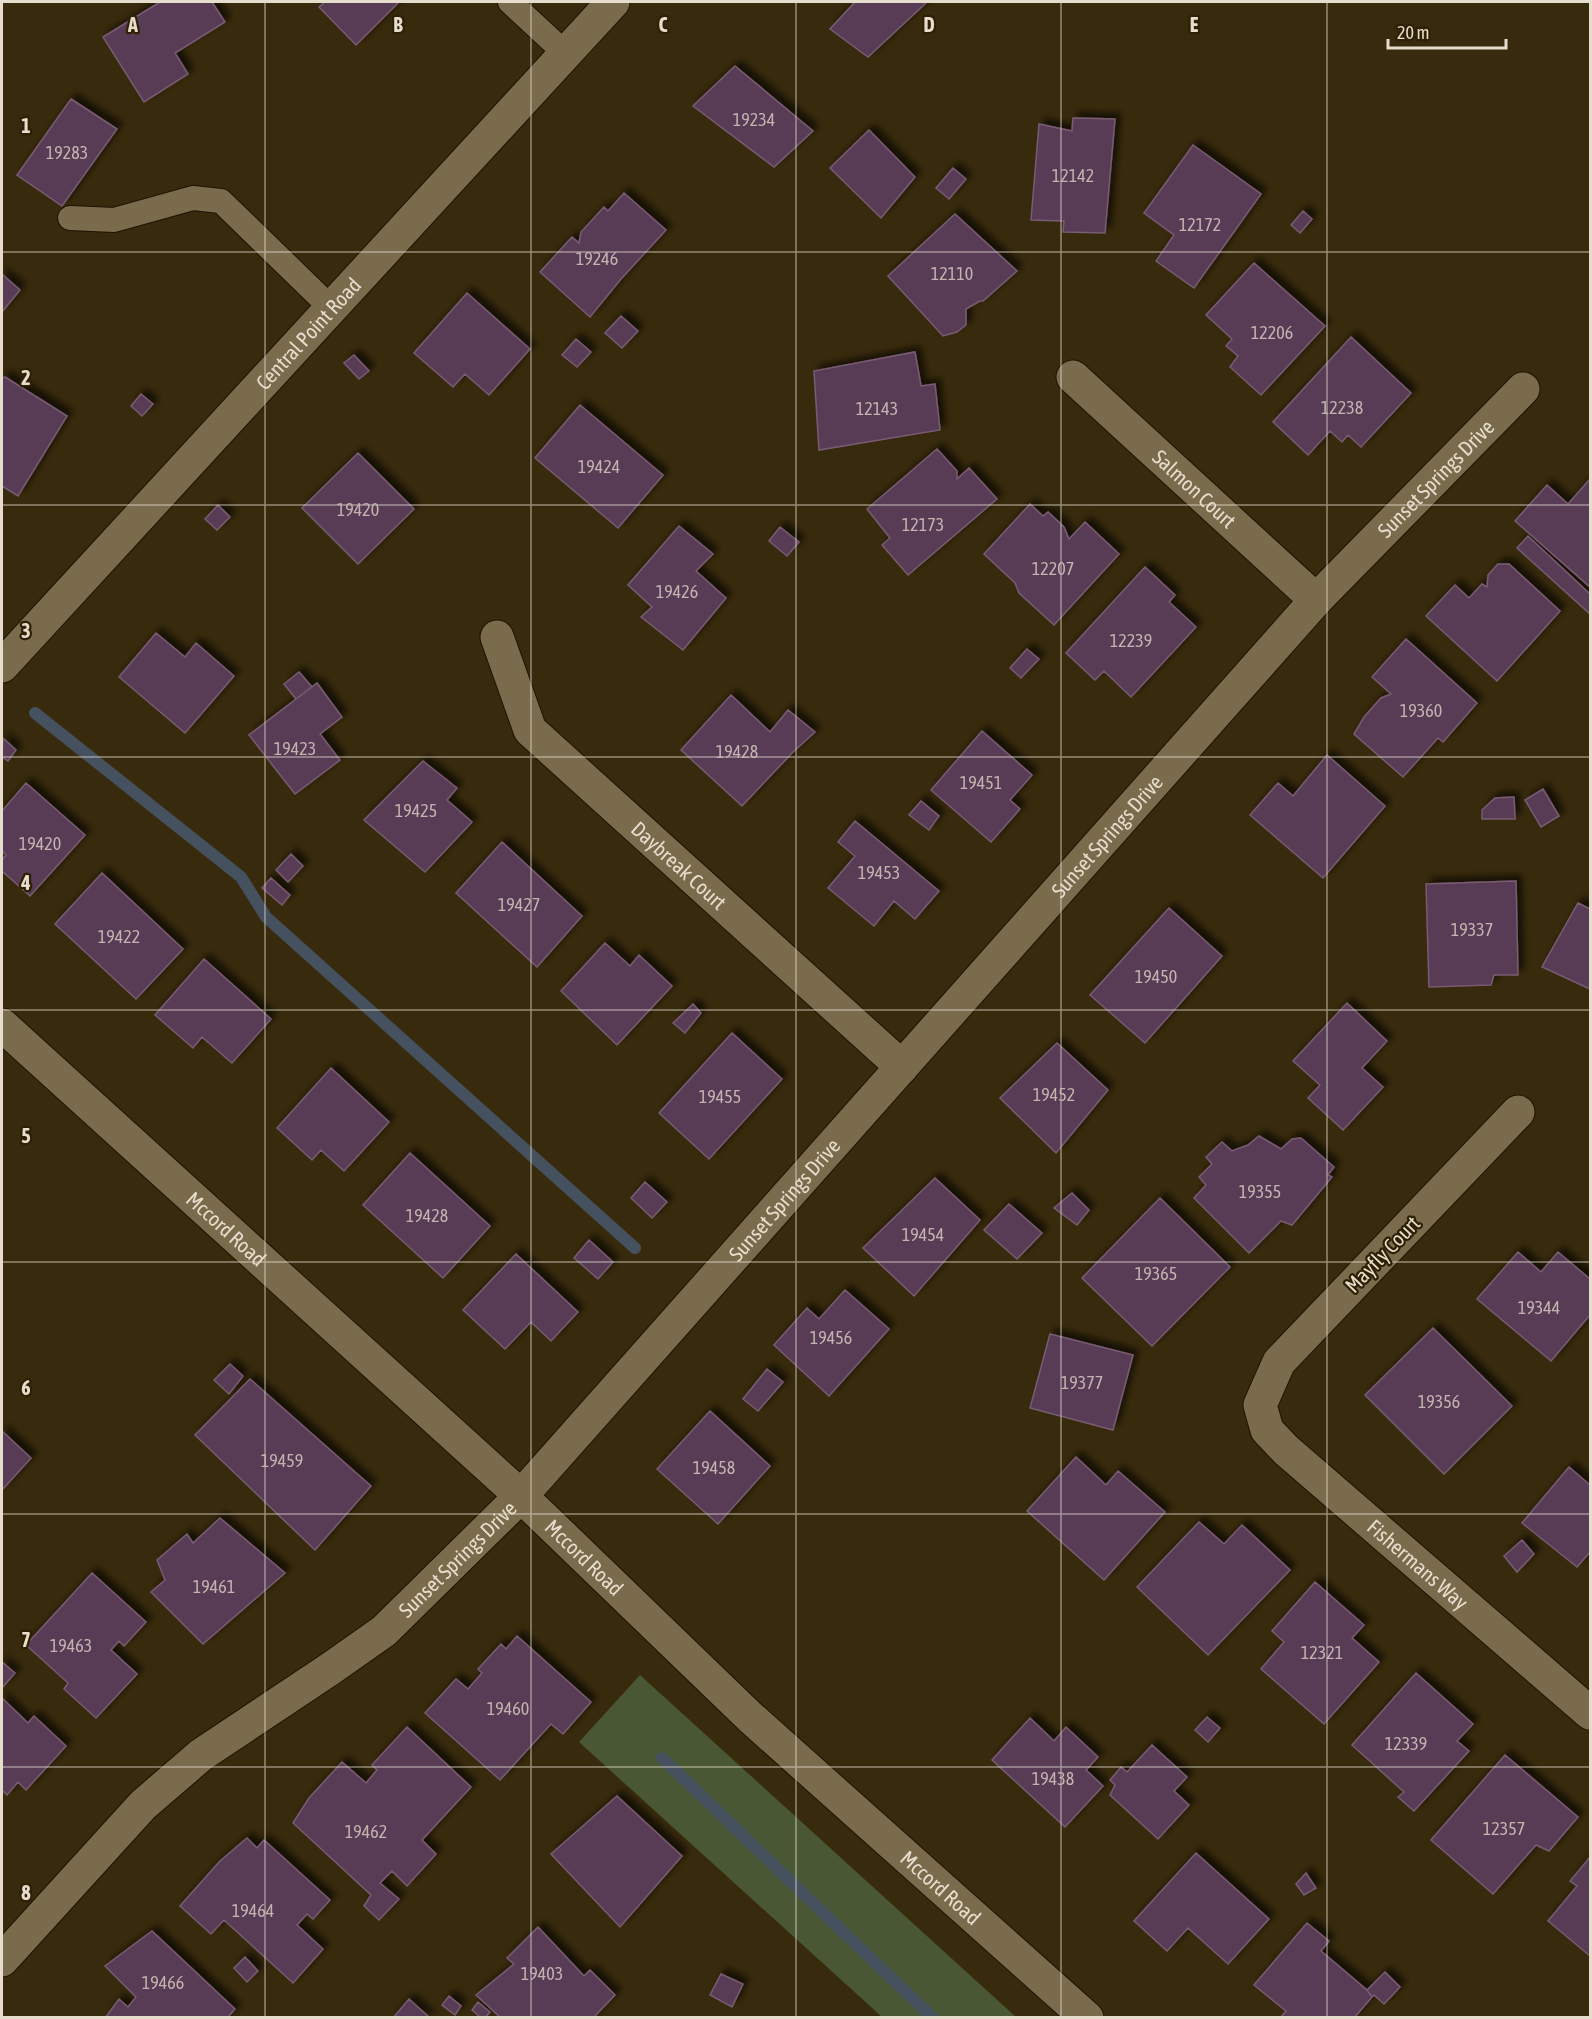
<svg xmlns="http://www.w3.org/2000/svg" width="1592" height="2019" font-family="'Asap Condensed',sans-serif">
  <defs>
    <filter id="shadow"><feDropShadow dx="5.5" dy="-5.5" stdDeviation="3" flood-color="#0009"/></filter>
  </defs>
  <rect width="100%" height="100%" fill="#382a0c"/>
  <path fill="#495734" d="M640 1675 1016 2017H882L579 1742Z"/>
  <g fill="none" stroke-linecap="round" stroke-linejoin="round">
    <path stroke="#45515e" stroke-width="12" d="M35 713 241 877 266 917 635 1248
      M662 1758 933 2018"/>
  </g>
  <path fill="#593a54" stroke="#785c73" stroke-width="1.5" filter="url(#shadow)" d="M160 2H212L225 22 175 53 188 74 144 102 103 37Z
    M325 2H399L356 45 319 7Z
    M855 2H927L868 57 830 29Z
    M735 66 813 131 774 167 693 106Z
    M71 99 117 129 62 206 17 175Z
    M1073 118 1115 119 1105 233 1063 232 1064 221 1031 220 1039 124 1072 131Z
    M869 130 915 177 881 218 830 168Z
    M1193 145 1261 194 1194 288 1156 261 1174 235 1144 213Z
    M953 168 966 179 949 199 936 188Z
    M624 193 666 230 621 279 590 317 540 272 572 237 579 243 581 232 604 207 608 211Z
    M1303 211 1312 219 1300 233 1291 225Z
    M955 214 1017 271 983 301H980L966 309V325L957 332 943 336 888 276Z
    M1254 263 1325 326 1261 395 1230 367 1238 356 1226 346 1232 339 1206 315Z
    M2 274 20 290 2 312Z
    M467 293 530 349 489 395 465 374 453 387 414 353Z
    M621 316 638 331 622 348 605 333Z
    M1351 337 1411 393 1361 447 1348 435 1342 442 1330 431 1308 455 1273 422Z
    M576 339 591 352 577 367 562 355Z
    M915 352 921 386 935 384 940 430 819 450 814 371Z
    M354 355 369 371 359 379 344 363Z
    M5 377 67 416 18 496 2 486V378Z
    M141 394 153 404 142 416 131 406Z
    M580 405 663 475 618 528 535 458Z
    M937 449 957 471V479L969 468 997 499 908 575 882 545 890 538 867 509Z
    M358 453 414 509 358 564 302 508Z
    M1590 479V587L1515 521 1547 485 1568 504Z
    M1030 504 1043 516 1048 512 1064 527 1069 539 1085 522 1119 554 1054 625 1019 593 1015 583 984 554Z
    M218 505 230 517 217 530 205 519Z
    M679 526 713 554 696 571 726 598 683 650 641 617 652 607 628 585Z
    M780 527 799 542 787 556 769 541Z
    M1528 536 1590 594V614L1517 548Z
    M1498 564H1509L1560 611 1497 681 1426 616 1455 585 1469 598 1482 584 1487 587 1488 575Z
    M1145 567 1175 595 1169 602 1196 627 1131 697 1104 671 1095 680 1066 653Z
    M156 633 185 657 196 643 234 676 185 733 119 677Z
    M1406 639 1477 703 1443 742 1438 738 1403 777 1354 734 1364 717 1381 698 1391 694 1372 677Z
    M1027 649 1039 659 1021 678 1010 668Z
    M299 672 312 687 296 699 284 684Z
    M317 683 342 717 320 734 340 760 295 794 249 735Z
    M731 695 770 732 788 710 815 732 793 752 742 806 681 750Z
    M982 731 1032 775 1010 800 1020 809 991 842 931 790Z
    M3 738 16 750 8 761 2 757Z
    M1327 755 1385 806 1323 878 1250 815 1278 783 1293 796Z
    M423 761 457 788 447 800 472 822 425 872 364 820Z
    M26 783 85 835 30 896 2 871V860L6 855 2 851V811Z
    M1543 789 1559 816 1541 827 1525 800Z
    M1514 797 1515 819H1482V810L1495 798Z
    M921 801 939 816 929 830 909 815Z
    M855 821 939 891 915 919 894 901 874 926 828 888 855 856 838 842Z
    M502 842 582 916 537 967 456 893Z
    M291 854 303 866 288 882 276 870Z
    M102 873 183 949 136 999 55 924Z
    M271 878 290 895 282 905 262 888Z
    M1516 881 1518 975H1494L1491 985 1429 987 1426 884Z
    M1578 903 1590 909V989L1542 967Z
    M1169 908 1222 956 1145 1043 1090 995Z
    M605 943 630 966 639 955 672 986 617 1045 561 991Z
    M204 959 271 1019 232 1063 202 1037 193 1048 155 1015Z
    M1347 1003 1387 1041 1362 1068 1383 1087 1343 1130 1308 1098 1320 1085 1293 1061Z
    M693 1004 701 1013 685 1033 673 1023Z
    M732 1033 782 1079 709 1159 659 1113Z
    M1057 1043 1108 1090 1056 1153 1000 1098Z
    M331 1068 389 1122 344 1171 321 1150 312 1160 277 1128Z
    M1259 1136 1281 1149 1292 1139 1301 1138 1334 1167 1328 1175 1332 1177 1292 1225 1281 1221 1249 1253 1194 1198 1206 1185 1199 1177 1212 1164 1206 1157 1222 1142 1232 1151 1248 1145Z
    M410 1153 490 1226 443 1278 363 1205Z
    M935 1178 980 1220 914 1296 863 1248Z
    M645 1182 667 1202 652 1218 631 1198Z
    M1072 1193 1089 1210 1077 1225 1054 1208Z
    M1160 1198 1230 1267 1152 1346 1082 1278Z
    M1009 1204 1042 1233 1017 1259 984 1230Z
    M589 1240 613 1262 598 1279 574 1258Z
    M1518 1252 1541 1272 1558 1252 1590 1279V1315L1551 1361 1477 1299Z
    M516 1254 578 1312 551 1341 531 1322 505 1349 463 1310Z
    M845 1290 889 1329 829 1396 774 1345 807 1308 819 1319Z
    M1433 1328 1512 1406 1444 1474 1365 1395Z
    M1050 1334 1133 1355 1113 1430 1030 1408Z
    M230 1364 243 1376 229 1394 214 1380Z
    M767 1369 783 1382 758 1411 743 1399Z
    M250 1379 371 1486 315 1550 195 1435Z
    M710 1411 770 1466 718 1524 657 1469Z
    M2 1431 31 1458 2 1490Z
    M1076 1457 1106 1485 1118 1471 1165 1512 1104 1580 1027 1511Z
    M1569 1467 1590 1485V1552L1577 1567 1522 1523Z
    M220 1518 285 1573 203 1644 151 1592 165 1580 157 1560 187 1534 193 1543Z
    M1199 1522 1224 1544 1242 1525 1290 1570 1208 1655 1137 1587Z
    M1522 1540 1534 1554 1517 1572 1504 1556Z
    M92 1573 146 1622 124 1646 119 1641 111 1650 137 1674 96 1718 64 1689 68 1683 26 1645Z
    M1315 1582 1364 1625 1352 1638 1379 1662 1324 1724 1261 1669 1284 1642 1272 1631Z
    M517 1636 591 1702 563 1734 551 1724 500 1780 425 1713 456 1679 468 1689 482 1673 478 1669 501 1644 506 1649Z
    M2 1662 15 1673 2 1688Z
    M1416 1673 1473 1724 1457 1741 1469 1751 1414 1811 1398 1797 1404 1792 1352 1745Z
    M2 1698 28 1723 34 1716 66 1746 26 1790 18 1782 7 1795 2 1790Z
    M1207 1717 1220 1728 1208 1742 1195 1730Z
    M1030 1718 1054 1741 1066 1727 1098 1757 1086 1770 1103 1786 1065 1827 992 1760Z
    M407 1727 471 1787 422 1840 436 1854 407 1886 392 1871 380 1883 399 1899 379 1920 364 1906 371 1895 293 1823 309 1798 342 1762 366 1783 377 1770 372 1765Z
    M1152 1745 1187 1777 1174 1791 1189 1805 1158 1839 1110 1795 1115 1785 1110 1780 1121 1767 1127 1772Z
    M1505 1755 1578 1817 1549 1851 1536 1845 1493 1894 1431 1840Z
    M617 1796 682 1856 620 1927 551 1854Z
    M247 1838 257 1848 264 1840 330 1900 313 1919 307 1914 297 1925 323 1949 293 1983 224 1920 211 1934 180 1906 220 1861Z
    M1196 1853 1269 1919 1228 1964 1188 1928 1167 1951 1134 1921Z
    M1590 1857V1956L1548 1921 1577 1886 1570 1881Z
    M1306 1873 1316 1888 1304 1895 1296 1884Z
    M1307 1923 1329 1941 1321 1951 1367 1990 1372 1997 1354 2018H1280L1286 2011 1254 1985Z
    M538 1927 584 1976 590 1970 615 1995 593 2018H501L476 1995 514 1964 507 1958Z
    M152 1931 235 2009 227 2018H105L119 1999 128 2007 136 1997 105 1966Z
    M245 1957 258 1971 247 1982 234 1968Z
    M1385 1972 1400 1987 1384 2004 1374 1995 1372 1997 1367 1990Z
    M721 1974 743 1984 732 2007 710 1995Z
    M449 1996 461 2006 455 2015 442 2005Z
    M409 1999 430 2018H393Z
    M478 2002 490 2012 485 2018H481L472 2010Z"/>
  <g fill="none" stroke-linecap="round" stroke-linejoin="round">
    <defs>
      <path id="lane" d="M510 2 565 53
        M70 218 114 220 193 198 221 201 330 307"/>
      <g id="street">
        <path id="s1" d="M1073 377 1316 600"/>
        <path id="s2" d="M497 637 530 730 902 1067"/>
        <path id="s3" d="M2 1025 521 1496 750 1717 1087 2018"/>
        <path id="s4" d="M1518 1112 1279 1362 1260 1405 1267 1430 1286 1450 1590 1713"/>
        <path id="s5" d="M2 1960 143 1805 201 1755 330 1669 384 1631 521 1496 1316 600 1523 389"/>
      </g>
      <g id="secondary">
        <path id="s6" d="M2 666 613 2"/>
      </g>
    </defs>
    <use href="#lane" stroke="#1d1300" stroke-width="26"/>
    <use href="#street" stroke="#1d1300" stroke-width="35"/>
    <use href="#secondary" stroke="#1d1300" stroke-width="35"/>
    <use href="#lane" stroke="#7b6b4d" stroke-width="24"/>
    <use href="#street" stroke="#7b6b4d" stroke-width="33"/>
    <use href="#secondary" stroke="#7b6b4d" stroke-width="33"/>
  </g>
  <path fill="none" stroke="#e6ddcd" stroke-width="1.5" stroke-opacity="0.55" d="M265 2V2018M531 2V2018M796 2V2018M1061 2V2018M1327 2V2018M2 252H1590M2 505H1590M2 757H1590M2 1010H1590M2 1262H1590M2 1514H1590M2 1767H1590"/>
  <g text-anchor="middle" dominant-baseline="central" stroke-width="4.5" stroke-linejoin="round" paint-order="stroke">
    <g font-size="18" fill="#c3b4af">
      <text x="754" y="119">19234</text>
      <text x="67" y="152">19283</text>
      <text x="1073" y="175">12142</text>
      <text x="1200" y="224">12172</text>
      <text x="597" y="258">19246</text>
      <text x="952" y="273">12110</text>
      <text x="1272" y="332">12206</text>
      <text x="1342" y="407">12238</text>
      <text x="877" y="408">12143</text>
      <text x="599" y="466">19424</text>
      <text x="358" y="509">19420</text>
      <text x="923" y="524">12173</text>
      <text x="1053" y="568">12207</text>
      <text x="677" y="591">19426</text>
      <text x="1131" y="640">12239</text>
      <text x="1421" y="710">19360</text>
      <text x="295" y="748">19423</text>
      <text x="737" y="751">19428</text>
      <text x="981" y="782">19451</text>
      <text x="416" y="810">19425</text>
      <text x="40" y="843">19420</text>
      <text x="879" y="872">19453</text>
      <text x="519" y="904">19427</text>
      <text x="1472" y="929">19337</text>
      <text x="119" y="936">19422</text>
      <text x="1156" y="976">19450</text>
      <text x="1054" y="1094">19452</text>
      <text x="720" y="1096">19455</text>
      <text x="1260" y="1191">19355</text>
      <text x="427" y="1215">19428</text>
      <text x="923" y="1234">19454</text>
      <text x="1156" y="1273">19365</text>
      <text x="1539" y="1307">19344</text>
      <text x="831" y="1337">19456</text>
      <text x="1082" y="1382">19377</text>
      <text x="1439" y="1401">19356</text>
      <text x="282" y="1460">19459</text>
      <text x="714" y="1467">19458</text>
      <text x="214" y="1586">19461</text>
      <text x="71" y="1645">19463</text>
      <text x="1322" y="1652">12321</text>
      <text x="508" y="1708">19460</text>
      <text x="1406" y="1743">12339</text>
      <text x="1053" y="1778">19438</text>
      <text x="1504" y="1828">12357</text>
      <text x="366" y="1831">19462</text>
      <text x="253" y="1910">19464</text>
      <text x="542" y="1973">19403</text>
      <text x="163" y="1982">19466</text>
    </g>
    <g font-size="21" fill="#e6ddcd" stroke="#2e2003">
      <text stroke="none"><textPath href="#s6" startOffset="452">Central Point Road</textPath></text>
      <text stroke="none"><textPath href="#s5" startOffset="2068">Sunset Springs Drive</textPath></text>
      <text stroke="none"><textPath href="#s1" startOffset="165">Salmon Court</textPath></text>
      <text stroke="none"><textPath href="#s5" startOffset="1582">Sunset Springs Drive</textPath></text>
      <text stroke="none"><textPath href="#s2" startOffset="300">Daybreak Court</textPath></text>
      <text stroke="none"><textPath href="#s5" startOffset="1096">Sunset Springs Drive</textPath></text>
      <text stroke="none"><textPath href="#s3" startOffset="303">Mccord Road</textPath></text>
      <text transform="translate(1382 1254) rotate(-46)">Mayfly Court</text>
      <text stroke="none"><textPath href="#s3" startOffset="789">Mccord Road</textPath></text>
      <text stroke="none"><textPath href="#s5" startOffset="610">Sunset Springs Drive</textPath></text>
      <text stroke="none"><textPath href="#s4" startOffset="621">Fishermans Way</textPath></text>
      <text stroke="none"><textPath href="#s3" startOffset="1275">Mccord Road</textPath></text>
    </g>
  </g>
  <g font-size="20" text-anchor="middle" font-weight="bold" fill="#e6ddcd" stroke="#2e2003" stroke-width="4.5" stroke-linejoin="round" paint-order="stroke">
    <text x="133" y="32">A</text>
    <text x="398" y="32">B</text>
    <text x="663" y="32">C</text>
    <text x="929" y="32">D</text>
    <text x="1194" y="32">E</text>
    <text x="26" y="133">1</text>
    <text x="26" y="385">2</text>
    <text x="26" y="638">3</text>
    <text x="26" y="890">4</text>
    <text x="26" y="1143">5</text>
    <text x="26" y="1395">6</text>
    <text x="26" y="1647">7</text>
    <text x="26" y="1900">8</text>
  </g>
  <rect width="1592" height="2019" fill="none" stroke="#e6ddcd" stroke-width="6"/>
  <path d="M1388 39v9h118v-9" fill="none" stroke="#e6ddcd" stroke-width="3"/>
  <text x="1397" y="39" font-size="18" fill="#e6ddcd" stroke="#2e2003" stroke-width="4.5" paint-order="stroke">20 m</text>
</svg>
